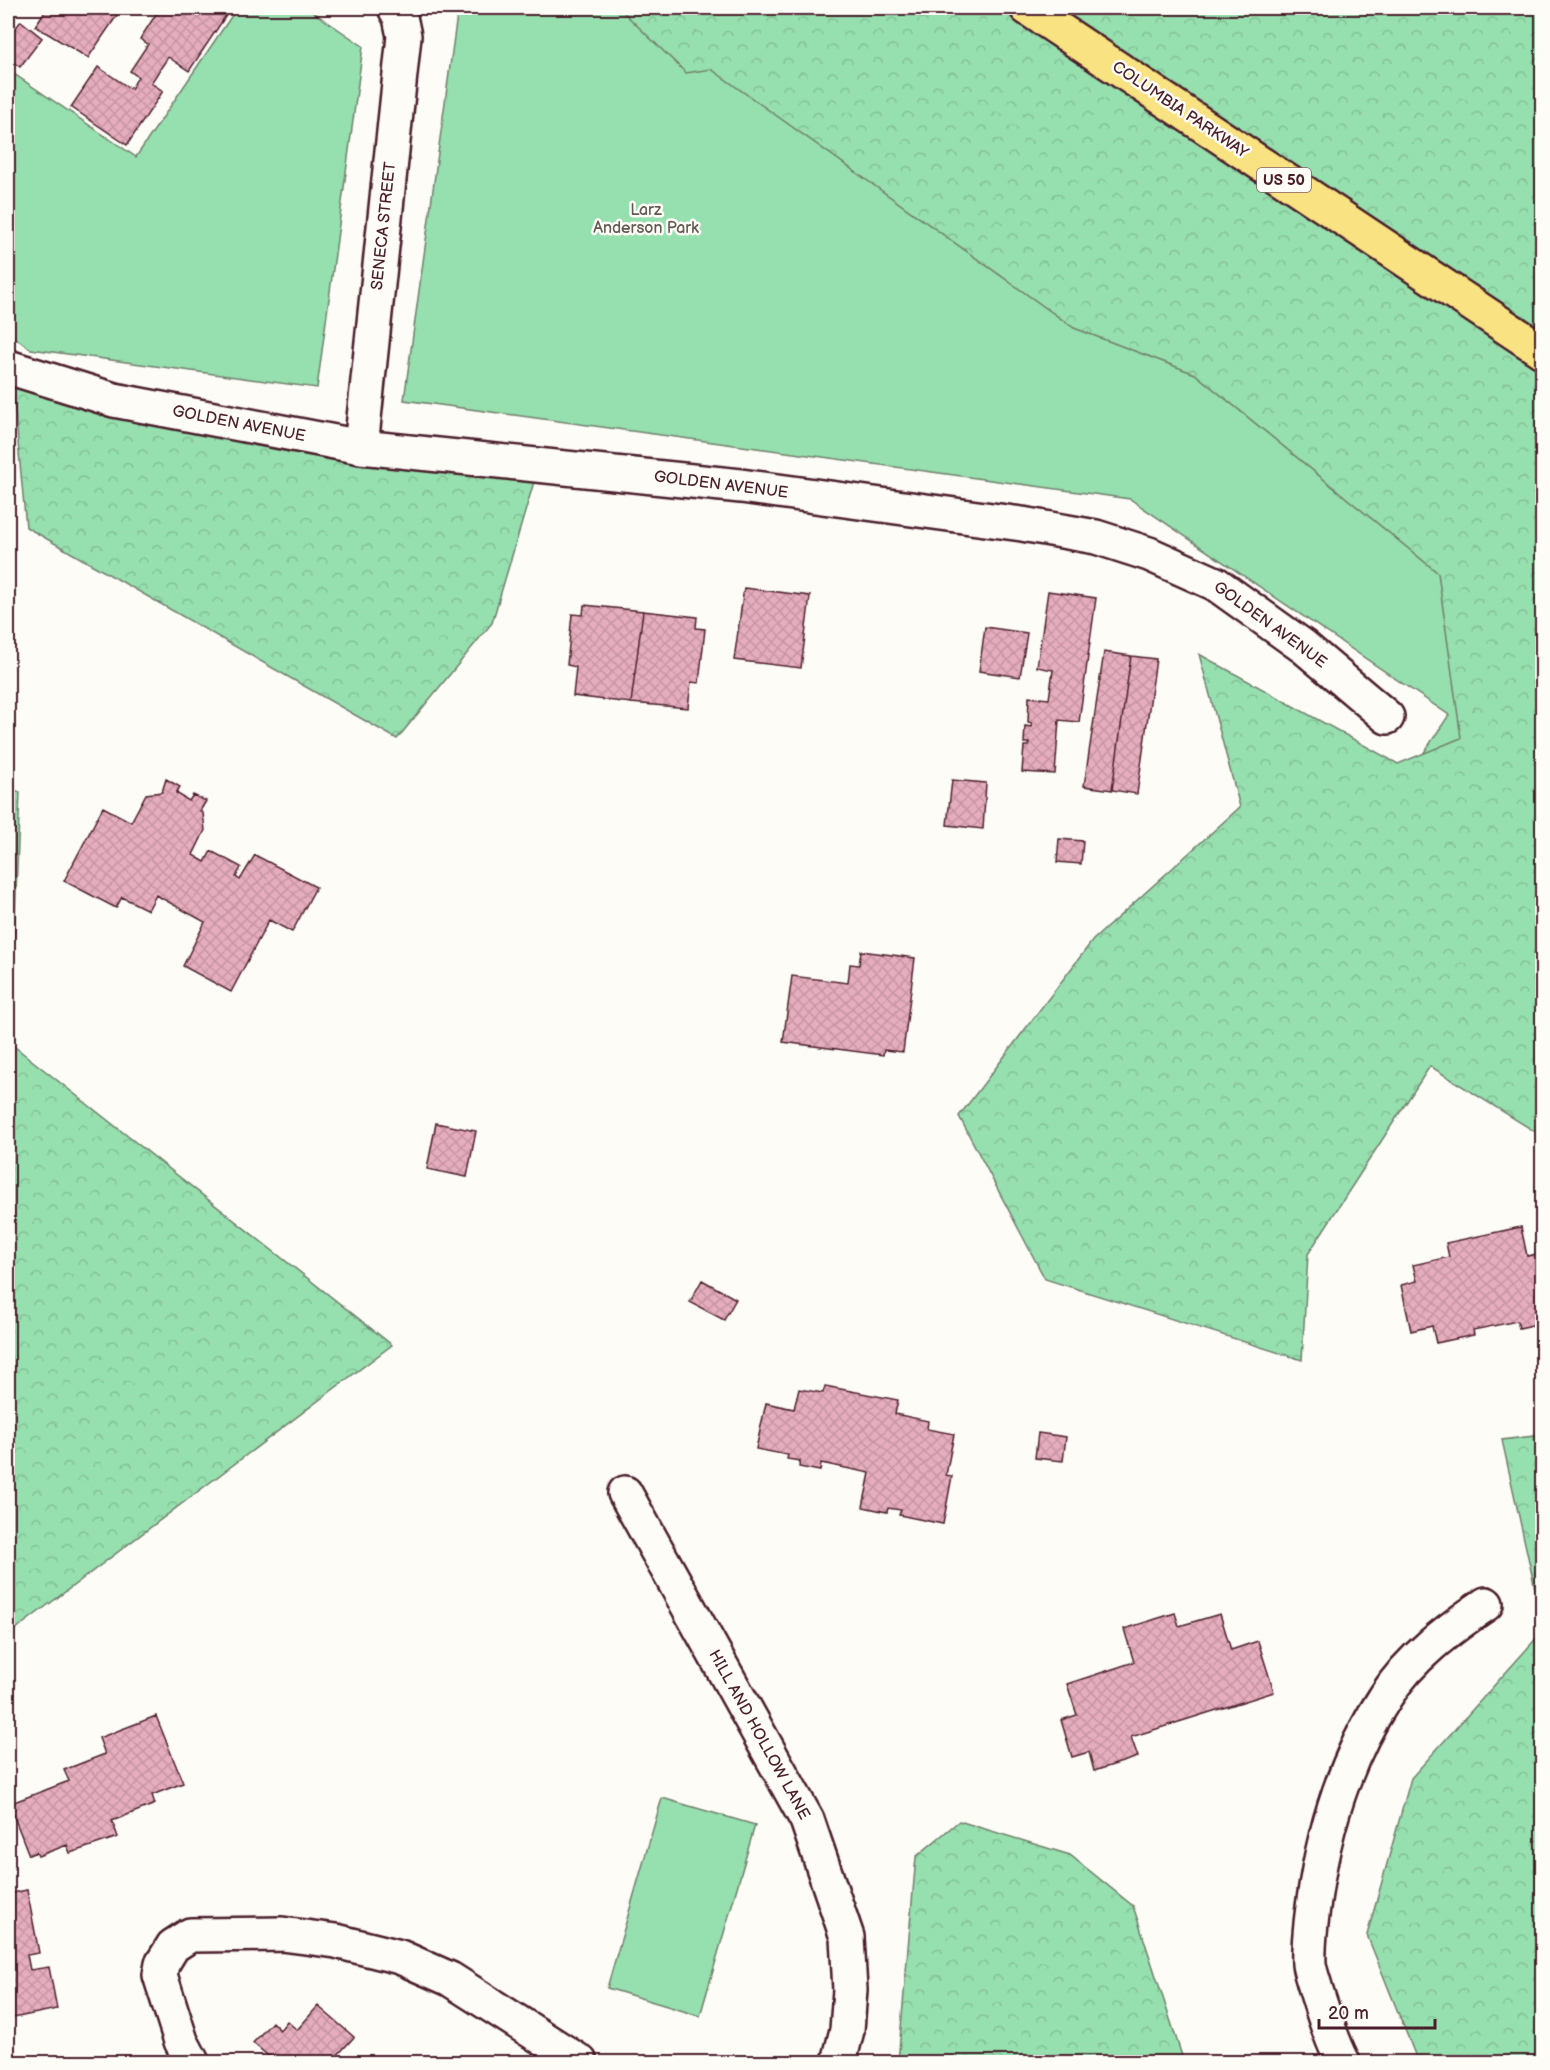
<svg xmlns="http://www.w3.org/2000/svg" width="1550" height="2070" font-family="'Balsamiq Sans',sans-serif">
  <defs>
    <pattern id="forest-crowns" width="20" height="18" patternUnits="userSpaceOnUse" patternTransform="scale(1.5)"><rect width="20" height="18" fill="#96dfae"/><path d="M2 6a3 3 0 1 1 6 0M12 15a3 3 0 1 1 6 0" fill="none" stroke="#83bf96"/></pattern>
    <pattern id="building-cross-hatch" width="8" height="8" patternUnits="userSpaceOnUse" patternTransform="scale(1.5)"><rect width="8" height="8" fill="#e5adbe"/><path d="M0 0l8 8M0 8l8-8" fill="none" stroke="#c694a3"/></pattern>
  </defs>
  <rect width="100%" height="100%" fill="#fdfcf7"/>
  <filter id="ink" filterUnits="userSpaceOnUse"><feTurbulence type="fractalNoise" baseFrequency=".0167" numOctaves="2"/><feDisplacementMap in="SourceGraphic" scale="12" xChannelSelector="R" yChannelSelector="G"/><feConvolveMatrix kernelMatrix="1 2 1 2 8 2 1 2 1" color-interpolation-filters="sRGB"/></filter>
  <g filter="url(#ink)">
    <path fill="#96dfae" stroke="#707f6c" stroke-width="1.5" d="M237 8H307L363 46 317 388 31 349 8 333V70L136 157Z
      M458 8H693L1542 406V887L1399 790 1449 715 1130 499 404 400Z
      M662 1798 755 1825 700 2016 607 1988Z"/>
    <path fill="url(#forest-crowns)" stroke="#707f6c" stroke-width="1.5" d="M619 8H1542V1136L1430 1066 1308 1254 1302 1360 1045 1279 959 1116 1093 940 1240 807 1199 654 1398 764 1461 738 1438 573 1195 374 1074 328 711 69 686 73Z
      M11 368 539 465 492 623 397 739 26 527Z
      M8 788 20 792 10 1043 392 1345 8 1635Z
      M1542 1435V1620L1502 1440Z
      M1542 1632V2062H1418L1367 1935 1411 1778Z
      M959 1821 1070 1855 1133 1906 1184 2062H898L916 1857Z"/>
    <path fill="url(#building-cross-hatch)" stroke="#4a1f2b" stroke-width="1.5" d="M47 8H122L88 58 35 26Z
      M160 8H231L189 71 168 57 151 83 163 91 127 145 71 107 98 67 131 89 138 77 130 71 148 44 140 39Z
      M21 21 42 38 20 67 8 58V38Z
      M744 588 810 596 801 668 734 660Z
      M1048 591 1096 598 1079 722 1059 720 1055 774 1022 772 1024 746H1029V743H1024L1025 726 1031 727 1032 723 1028 722 1029 697 1049 699 1053 670 1037 667Z
      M584 605 643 611 631 703 573 696 576 667 567 665 572 614 583 615Z
      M643 611 697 617 696 628 705 629 699 683 691 682 688 708 631 703Z
      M985 627 1027 633 1020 677 979 671Z
      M1104 652 1131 656 1112 790 1084 786Z
      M1131 656 1156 659 1137 794 1112 790Z
      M166 779 180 787 176 793 189 801 193 795 206 801 200 811 203 813 205 830 193 855 205 862 211 851 241 867 236 877 240 880 255 855 316 887 292 932 269 920 231 992 183 966 205 922 156 895 148 910 122 897 116 908 64 881 103 807 131 822 146 794 162 792Z
      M952 780 986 783 983 829 947 825Z
      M1059 839 1083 841 1081 864 1057 862Z
      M861 951 915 958 903 1052 884 1050 883 1055 783 1042 792 976 848 983 850 964 859 965Z
      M436 1123 476 1131 467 1177 427 1169Z
      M1521 1227 1527 1256 1542 1253V1323L1519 1328 1517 1321 1473 1330 1474 1335 1436 1343 1432 1326 1411 1331 1401 1285 1417 1281 1413 1265 1449 1257 1446 1243Z
      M702 1280 736 1299 724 1320 690 1302Z
      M825 1386 898 1400 895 1414 928 1421 927 1429 954 1434 946 1475 952 1476 943 1524 899 1515 901 1510 888 1508 887 1512 863 1507 870 1473 821 1463 820 1471 799 1467 800 1461 787 1459 788 1455 756 1449 766 1403 794 1409 799 1389 823 1393Z
      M1038 1433 1066 1437 1063 1461 1035 1458Z
      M1175 1613 1179 1626 1220 1614 1231 1650 1258 1641 1274 1692 1131 1737 1138 1757 1094 1771 1089 1752 1072 1757 1061 1720 1077 1715 1067 1684 1134 1662 1124 1629Z
      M156 1716 183 1783 152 1795 155 1804 112 1821 118 1837 70 1853 67 1845 38 1856 36 1852 29 1855 9 1804 69 1781 64 1770 105 1754 99 1738Z
      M27 1890 39 1953 27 1955 30 1970 49 1967 57 2009 8 2019V1894Z
      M318 2006 354 2037 335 2058 340 2062H271L273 2060 253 2043 272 2022 280 2030 287 2021 297 2030Z"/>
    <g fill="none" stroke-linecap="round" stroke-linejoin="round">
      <defs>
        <path id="street" d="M8 367 114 400 361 447 741 486 1022 524 1096 537 1149 554 1216 584 1304 647 1387 717
          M361 447 404 36 400 17 395 8
          M625 1493 807 1820 847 1937 850 1990 847 2030 839 2062
          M192 2062 181 2041 160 1975 162 1964 173 1946 190 1935 282 1934 336 1941 400 1957 450 1979 580 2062
          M1343 2062C1331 2039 1324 2015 1316 1990 1314 1982 1310 1972 1309 1964 1308 1943 1311 1921 1314 1900 1324 1828 1346 1757 1386 1696 1410 1658 1449 1629 1486 1604"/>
        <path id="highway" d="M1027 8 1542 351"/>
      </defs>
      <use href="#street" stroke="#4a1f2b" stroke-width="38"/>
      <use href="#highway" stroke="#4a1f2b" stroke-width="38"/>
      <use href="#street" stroke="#fdfcf7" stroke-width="33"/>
      <use href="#highway" stroke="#f8e281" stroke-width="33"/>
    </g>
  </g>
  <g text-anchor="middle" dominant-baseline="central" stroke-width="5" stroke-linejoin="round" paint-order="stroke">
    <rect fill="#fdfcf7" stroke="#806168" stroke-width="1.5" x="1257" y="168" width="54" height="24" rx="4.5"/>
    <g font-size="15" font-weight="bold" fill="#4a1f2b">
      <text x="1284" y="180">US 50</text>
    </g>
    <g font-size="16" fill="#4a1f2b" stroke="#fdfcf7">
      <text transform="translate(1180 110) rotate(34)">COLUMBIA PARKWAY</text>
      <text transform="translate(384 226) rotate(-84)">SENECA STREET</text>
      <text transform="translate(239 424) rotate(11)">GOLDEN AVENUE</text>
      <text transform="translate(721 485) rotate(7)">GOLDEN AVENUE</text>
      <text transform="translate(1270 625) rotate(36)">GOLDEN AVENUE</text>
      <text transform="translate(759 1735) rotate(61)">HILL AND HOLLOW LANE</text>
    </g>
    <g font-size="16" fill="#615952" stroke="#fdfcf7">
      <text x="646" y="210">Larz<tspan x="646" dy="18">Anderson Park</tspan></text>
    </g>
  </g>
  <rect width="1550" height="2070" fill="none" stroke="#fdfcf7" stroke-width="30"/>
  <rect x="15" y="15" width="1520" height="2040" fill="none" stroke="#4a1f2b" stroke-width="2" filter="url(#ink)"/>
  <path d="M1319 2019v9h116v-9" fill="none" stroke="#4a1f2b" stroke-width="3"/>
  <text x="1328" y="2019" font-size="18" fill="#4a1f2b" stroke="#fdfcf7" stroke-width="4.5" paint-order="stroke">20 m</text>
</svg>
